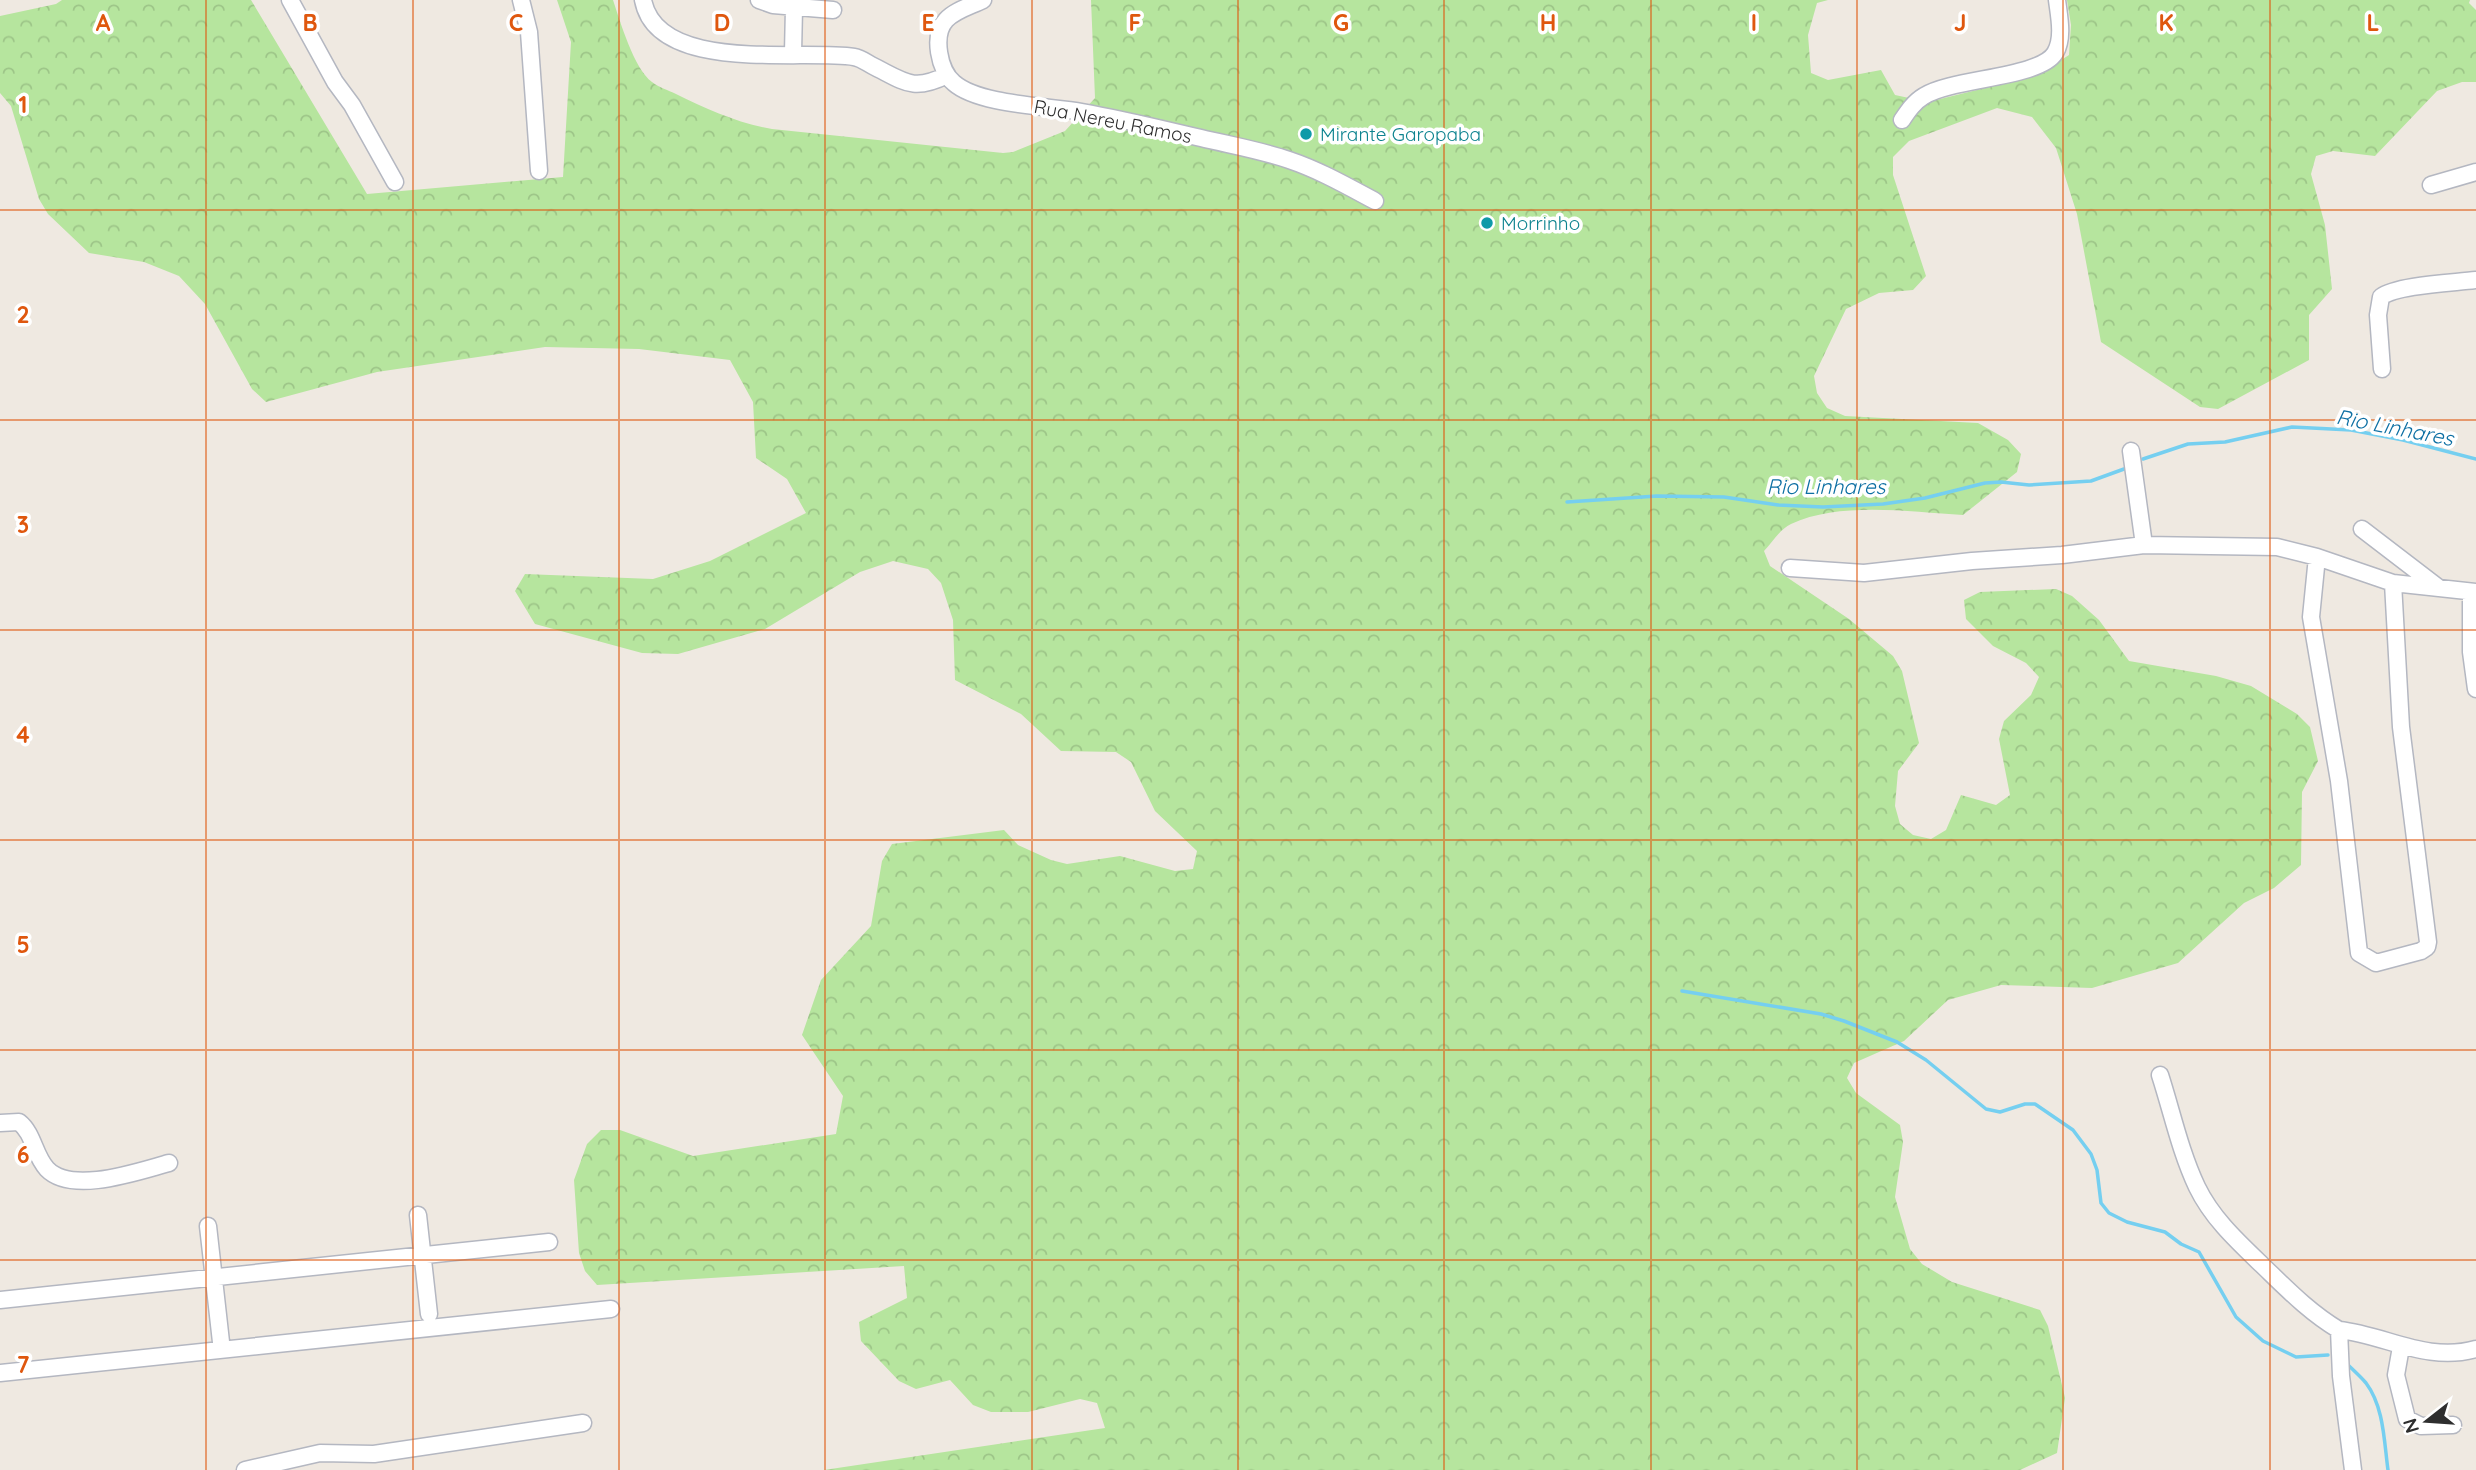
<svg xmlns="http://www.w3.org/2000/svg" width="2476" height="1470" font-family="Quicksand,sans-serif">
  <defs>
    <pattern id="forest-crowns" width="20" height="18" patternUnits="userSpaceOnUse" patternTransform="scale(1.75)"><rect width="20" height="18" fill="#b6e59e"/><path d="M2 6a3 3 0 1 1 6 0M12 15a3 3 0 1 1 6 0" fill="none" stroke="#9dc588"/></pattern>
  </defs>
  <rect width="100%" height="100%" fill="#efe9e1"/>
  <path fill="url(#forest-crowns)" d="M62 0H251L367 194 563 177 571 42 557 0H613C620 21 634 69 652 82 658 87 668 90 676 94 707 109 737 123 772 129L1003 153 1013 152 1065 131 1095 98 1091 0H1828L1817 3 1808 35 1811 73 1828 80 1881 70 1895 95 1928 102 2038 75 2069 55 2071 25 2067 0H2470L2469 3 2476 10V82H2462L2437 91 2375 156 2333 151 2316 156 2311 174 2325 225 2332 289 2309 315V360L2218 409 2200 407 2101 342 2077 214 2056 148 2032 117 1997 108 1909 141 1893 157V175L1926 276 1913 290 1879 293 1846 309 1814 376 1817 393 1827 408 1845 416 1978 423 2008 440 2021 454 2017 472 1963 515C1910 512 1840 501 1791 524 1780 529 1772 543 1764 551L1770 566 1849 619 1893 656 1902 671 1919 743 1898 771 1895 806 1900 824 1913 835 1931 839 1946 830 1961 795 1996 805 2010 795 1999 739 2004 721 2031 695 2039 677 2026 663 1993 646 1966 619 1964 600 1980 592 2056 589 2072 596 2099 620 2129 661 2216 676 2251 686 2297 714 2310 727 2318 761 2302 792 2301 865 2274 888 2244 903 2178 963 2092 988 2001 985 1948 1000 1904 1041 1854 1063 1847 1078 1856 1093 1900 1125 1903 1142 1895 1197 1910 1249 1922 1264 1952 1282 2040 1310 2048 1326 2065 1398 2057 1453 2020 1470H824L1105 1428 1097 1403 1080 1399 1028 1412H991L973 1405 950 1380 916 1389 899 1381 861 1341 859 1322 907 1298 904 1266 597 1285 585 1271 579 1253 574 1180 587 1144 601 1130H620L693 1156 836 1134 843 1096 802 1035 821 980 871 926 882 861 892 844 1004 830 1018 845 1051 860 1067 864 1120 856 1175 871 1193 869 1197 851 1155 811 1131 762 1116 752 1061 751 1021 714 955 680 953 620 941 583 928 569 893 561 860 572 765 629 678 654 642 653 535 624 515 591 525 574 653 579 710 561 806 513 787 479 756 458 753 402 730 360 639 349 545 347 377 372 266 402 252 389 205 304 179 276 144 262 89 253 48 214 39 199 11 106 0 93V16L56 4Z"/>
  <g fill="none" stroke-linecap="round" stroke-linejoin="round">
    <path stroke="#75cff0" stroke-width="3.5" d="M2143 459 2188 444 2225 442 2292 427 2351 430 2403 440 2476 459
      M1567 502 1657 496 1724 497 1778 505 1823 507 1883 504 1925 498 1985 483 2001 482 2029 485 2091 481 2124 469
      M1682 991 1821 1014 1844 1021 1897 1042 1926 1060 1986 1109 2000 1112 2025 1104H2035L2073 1130 2091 1154 2097 1170 2101 1203 2109 1213 2127 1222 2165 1232 2181 1244 2199 1252 2236 1317 2263 1341 2296 1357 2328 1355
      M2346 1363C2352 1369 2360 1376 2366 1383 2384 1407 2384 1441 2388 1470"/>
    <defs>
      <path id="minor" d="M290 0 335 82 352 105 395 182
        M521 0 529 32 539 171
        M643 0C657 74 799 49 854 57 861 58 867 63 873 66 905 82 913 92 947 75
        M759 0 773 5 833 10
        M983 0C971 6 955 10 946 20 932 35 939 71 954 83 979 105 1049 106 1082 112 1122 119 1162 129 1201 138 1230 145 1260 150 1289 160 1319 170 1347 186 1375 201
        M793 53 794 8
        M1902 120C1908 111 1914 102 1924 96 1952 78 2040 78 2055 53 2064 38 2059 16 2057 0
        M2431 185 2476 172
        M2382 369 2378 315 2381 297C2397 285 2453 283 2476 280
        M2131 451 2144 545
        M2362 529 2439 588
        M2317 557 2311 617 2339 781 2359 953 2376 963 2421 951 2427 947 2428 942 2401 727 2393 583
        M1790 568 1864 573 1972 561 2062 555 2144 545 2277 547 2317 557 2393 583 2476 592
        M2471 592V652L2476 689
        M2160 1075C2172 1112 2180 1151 2197 1187 2212 1218 2237 1241 2262 1265 2287 1289 2309 1312 2339 1330
        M0 1123 19 1122C34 1134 34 1155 47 1169 72 1195 139 1171 169 1163
        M418 1215 429 1314
        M208 1226 221 1342
        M0 1300 549 1242
        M2401 1347 2396 1375 2407 1419 2421 1426 2453 1425
        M0 1373 611 1309
        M245 1470 320 1453 374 1454 583 1423
        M2353 1470 2341 1376 2339 1330C2386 1335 2427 1363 2476 1349"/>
    </defs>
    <use href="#minor" stroke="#b4b7c1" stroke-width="19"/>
    <use href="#minor" stroke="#fff" stroke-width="16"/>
  </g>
  <path fill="none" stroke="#df570e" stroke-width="2" stroke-opacity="0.55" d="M206 0V1470M413 0V1470M619 0V1470M825 0V1470M1032 0V1470M1238 0V1470M1444 0V1470M1651 0V1470M1857 0V1470M2063 0V1470M2270 0V1470M0 210H2476M0 420H2476M0 630H2476M0 840H2476M0 1050H2476M0 1260H2476"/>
  <g fill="#0f9aa8" stroke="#fff" stroke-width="2.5">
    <circle cx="1306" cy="134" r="7"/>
    <circle cx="1487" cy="223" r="7"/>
  </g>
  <g text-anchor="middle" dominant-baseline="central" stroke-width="7" stroke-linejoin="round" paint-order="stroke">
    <g font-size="19" fill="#2e2e2e" stroke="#fff">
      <text transform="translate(1113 121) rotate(11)">Rua Nereu Ramos</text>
    </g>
    <g font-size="19" fill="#0d838f" stroke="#fff" text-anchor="start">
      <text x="1320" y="134">Mirante Garopaba</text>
      <text x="1501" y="223">Morrinho</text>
    </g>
    <g font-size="21" font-style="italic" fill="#0d6fa3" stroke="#fff">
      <text transform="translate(2395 427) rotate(11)">Rio Linhares</text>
      <text x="1826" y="486">Rio Linhares</text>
    </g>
  </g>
  <g font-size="23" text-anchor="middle" font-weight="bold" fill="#df570e" stroke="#fff" stroke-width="7" stroke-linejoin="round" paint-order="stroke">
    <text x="103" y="31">A</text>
    <text x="310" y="31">B</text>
    <text x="516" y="31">C</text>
    <text x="722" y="31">D</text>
    <text x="928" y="31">E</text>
    <text x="1135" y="31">F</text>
    <text x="1341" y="31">G</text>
    <text x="1548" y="31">H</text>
    <text x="1754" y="31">I</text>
    <text x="1960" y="31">J</text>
    <text x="2166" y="31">K</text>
    <text x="2373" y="31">L</text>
    <text x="23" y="113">1</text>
    <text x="23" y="323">2</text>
    <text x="23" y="533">3</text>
    <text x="23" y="743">4</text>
    <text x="23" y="953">5</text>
    <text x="23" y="1163">6</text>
    <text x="23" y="1373">7</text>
  </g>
  <g transform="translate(2427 1421) rotate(253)" stroke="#ffffff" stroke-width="5" paint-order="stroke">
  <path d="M0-5L12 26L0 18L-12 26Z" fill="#2e2e2e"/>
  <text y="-10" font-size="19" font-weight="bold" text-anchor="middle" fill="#2e2e2e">N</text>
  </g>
</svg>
